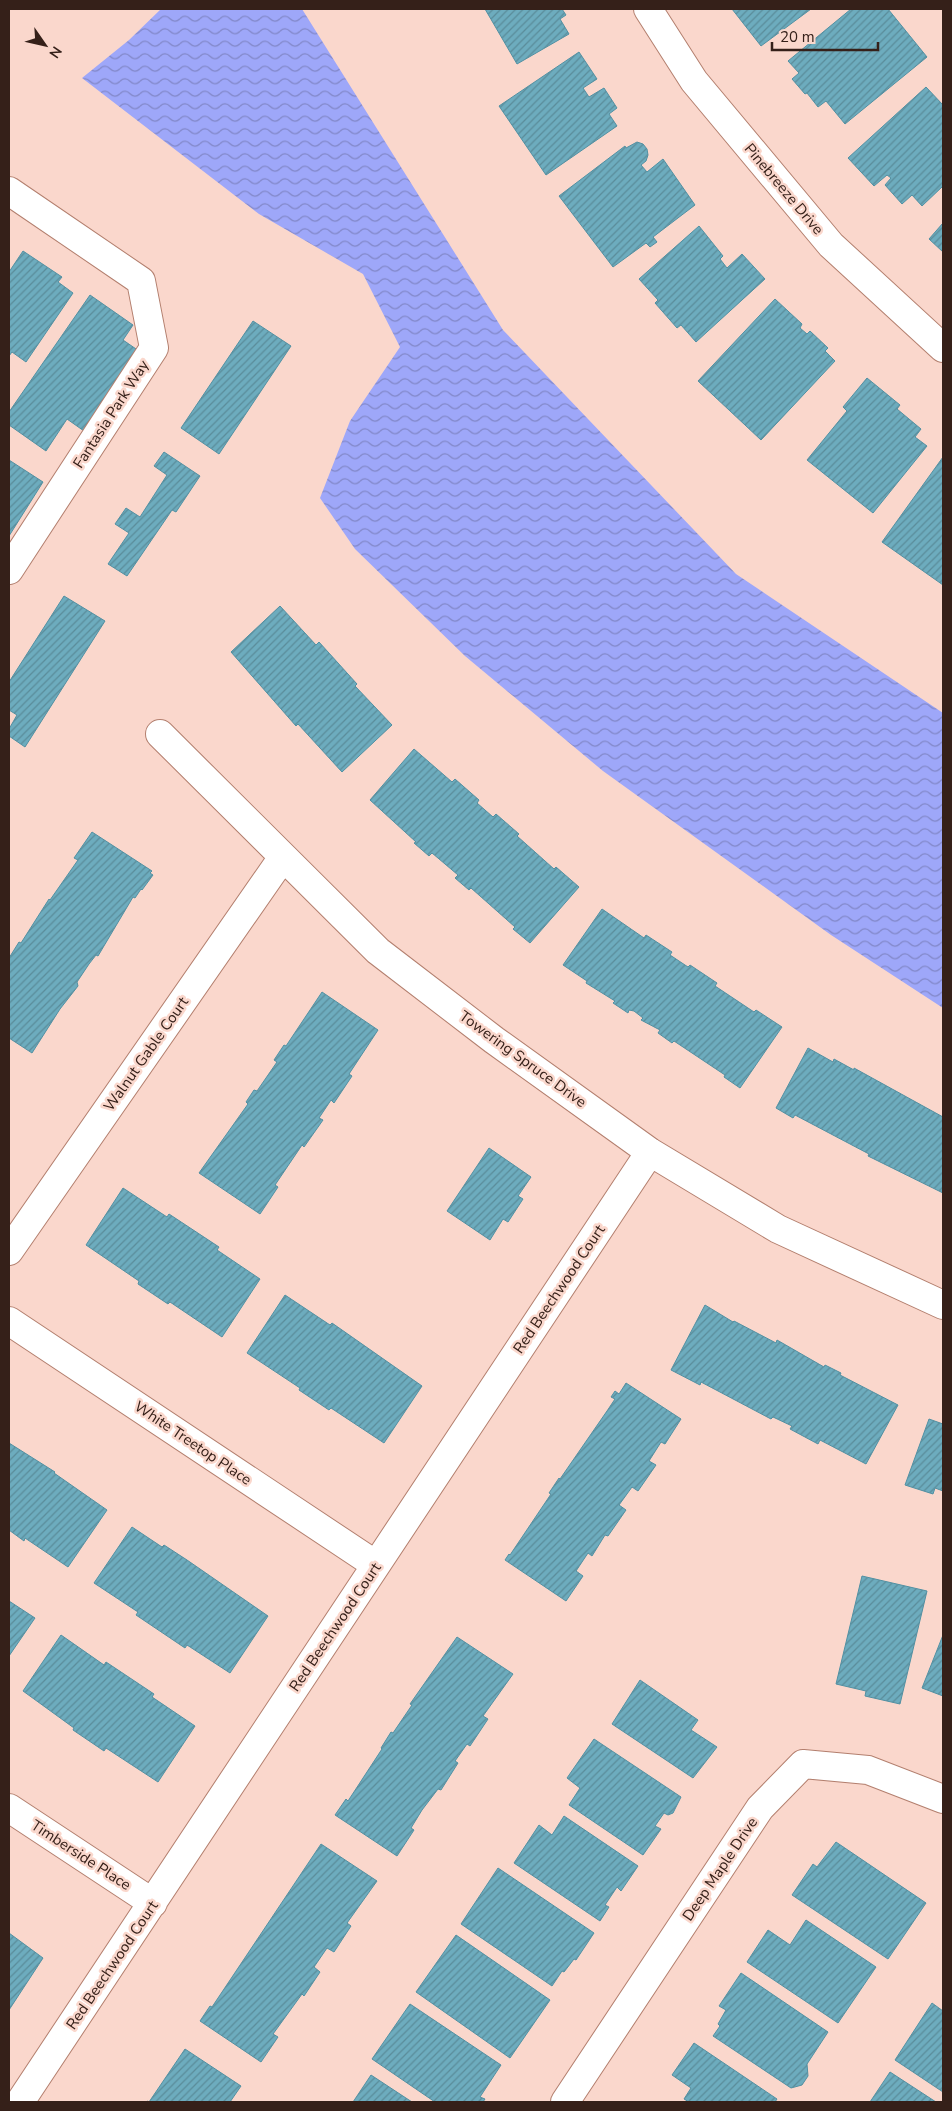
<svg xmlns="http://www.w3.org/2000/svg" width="952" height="2111" font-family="'Nunito Sans',sans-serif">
  <defs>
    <pattern id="water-waves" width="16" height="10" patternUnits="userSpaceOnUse" patternTransform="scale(1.25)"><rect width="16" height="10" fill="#9ea7f9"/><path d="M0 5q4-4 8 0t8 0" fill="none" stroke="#8288c9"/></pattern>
    <pattern id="building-hatch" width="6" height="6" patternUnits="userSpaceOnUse" patternTransform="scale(1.25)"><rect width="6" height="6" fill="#6dacbe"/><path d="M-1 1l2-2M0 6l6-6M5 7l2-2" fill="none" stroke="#5a8c9a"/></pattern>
  </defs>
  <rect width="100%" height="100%" fill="#fad7cc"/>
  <path fill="url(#water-waves)" d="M161 9H302L503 330 736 574 943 713V1008L831 935 603 771 465 656 355 549 320 498 350 421 400 347 363 274 259 214 82 78 129 40Z"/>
  <path fill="url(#building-hatch)" stroke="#5290a2" d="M485 9H562L566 15 560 19 569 34 517 64Z
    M732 9H811L761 46Z
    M851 9H888L927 57 845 124 826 101 818 107 807 93 805 94 792 79 799 73 788 61Z
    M579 52 597 79 583 88 589 97 604 88 617 108 609 114 617 126 546 175 499 106Z
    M926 87 943 105V186L922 206 912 195 902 204 885 185 891 178 887 175 874 186 848 158Z
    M637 142 643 144 647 149 648 155 646 161 641 165 647 172 663 159 695 205 653 237 657 242 650 247 646 243 613 267 559 196 625 146 626 148Z
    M943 223V252L929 239Z
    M699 226 723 256 720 259 727 268 742 254 765 279 696 342 681 325 677 328 655 303 658 300 639 279Z
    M23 251 62 277 58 282 73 293 26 362 12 352 9 356V272Z
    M90 295 133 325 123 340 139 351 84 431 67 419 46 451 9 425V412Z
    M775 299 802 324 800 328 807 334 810 331 828 348 825 351 835 361 761 440 698 381Z
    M253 321 291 346 219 454 181 428Z
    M867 378 900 405 897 409 921 429 915 437 927 446 873 513 807 460 847 411 843 407Z
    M164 452 200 476 176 512 172 510 127 576 108 564 129 533 115 524 126 508 140 517 167 475 154 466Z
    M943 457V585L882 542Z
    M9 460 43 482 9 536Z
    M64 596 105 621 25 747 9 736V729L17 715 9 710V682Z
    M280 606 316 645 319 642 357 684 355 686 392 725 342 772 298 724 296 726 231 652Z
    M414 749 452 782 455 779 479 800 477 803 493 817 496 814 519 834 517 836 554 869 556 867 579 887 530 943 513 929 515 927 471 888 469 890 455 878 458 875 432 853 429 856 414 843 416 842 370 800Z
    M92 832 152 871 150 873 153 875 142 890 141 889 135 898 133 897 98 956 96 955 89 964 77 982 78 986 60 1009 32 1053 9 1038V958L19 942 21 943 49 899 50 900 78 860 74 858Z
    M602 909 644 938 646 935 672 952 670 955 688 967 690 965 717 983 715 986 754 1012 756 1010 782 1027 740 1088 724 1077 725 1075 674 1041 672 1043 658 1033 660 1030 641 1020 643 1018 634 1011 629 1010 628 1013 613 1003 615 1001 586 983 587 981 563 965Z
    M322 992 378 1030 349 1074 352 1076 334 1103 331 1100 319 1118 323 1120 304 1147 302 1145 275 1185 278 1187 260 1214 199 1173 248 1104 246 1102 254 1090 257 1091 277 1062 274 1060 284 1045 286 1046Z
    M808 1048 833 1062 834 1059 854 1070V1068L943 1117V1193L868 1156 869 1154 795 1115 793 1118 776 1108Z
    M489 1148 531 1177 518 1196 523 1199 508 1222 503 1219 490 1240 447 1211Z
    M123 1188 167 1217 169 1214 219 1247 217 1250 260 1279 222 1337 170 1302 168 1304 138 1284 139 1281 86 1245Z
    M285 1295 330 1325 332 1323 422 1386 384 1443 331 1408 329 1410 299 1390 300 1388 247 1353Z
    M705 1305 733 1322 734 1321 776 1343 777 1340 824 1367 825 1365 841 1373 840 1375 898 1405 866 1464 820 1440 818 1444 790 1429 792 1426 773 1417 771 1419 701 1382 700 1385 671 1370Z
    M626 1383 681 1419 665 1444 661 1442 649 1461 656 1465 638 1491 632 1487 619 1505 626 1510 608 1536 605 1535 592 1556 588 1553 576 1571 583 1576 566 1601 505 1560 509 1554 510 1555 551 1494 549 1493 559 1478 560 1479 607 1411 615 1399 611 1397 615 1391 619 1394Z
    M929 1419 943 1424V1491L935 1488 933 1494 905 1485Z
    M9 1443 55 1472 54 1473 107 1510 68 1567 25 1538 24 1541 9 1530Z
    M132 1527 162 1547 164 1545 187 1560 268 1616 230 1673 187 1645 185 1648 136 1615 138 1612 94 1583Z
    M862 1576 927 1591 900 1704 865 1696 866 1691 836 1684Z
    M9 1601 35 1618 9 1656Z
    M61 1635 104 1665 106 1662 154 1694 152 1697 195 1726 158 1782 106 1748 104 1751 73 1730 74 1728 23 1691Z
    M943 1635V1696L922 1688Z
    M457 1637 513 1674 483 1716 488 1719 470 1746 467 1744 455 1761 458 1763 441 1790 438 1789 422 1810 411 1828 414 1830 397 1856 335 1815 346 1799 348 1801 382 1749 381 1748 391 1732 393 1733 412 1705 410 1704Z
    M640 1680 698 1720 691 1730 717 1747 693 1778 612 1724Z
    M594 1739 681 1797 673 1813 668 1815 664 1813 655 1826 661 1829 643 1855 569 1805 580 1788 567 1778Z
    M564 1816 638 1866 621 1891 617 1887 605 1905 609 1907 600 1921 514 1863 539 1825 552 1835Z
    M836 1842 926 1903 888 1959 792 1895 813 1864 817 1867Z
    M321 1844 377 1881 347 1923 351 1926 334 1952 327 1948 314 1967 320 1972 304 1996 302 1994 273 2034 278 2037 261 2062 200 2021 210 2006 212 2007Z
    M498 1868 594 1933 576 1960 574 1959 564 1972 562 1971 552 1986 461 1924Z
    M806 1920 876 1967 838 2023 747 1962 768 1930 790 1945Z
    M9 1933 43 1958 9 2010Z
    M456 1935 550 2000 510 2058 416 1992Z
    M741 1973 828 2032 807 2064 808 2076 802 2085 791 2088 713 2036 720 2026 718 2024 726 2010 719 2006Z
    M932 2003 943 2011V2092L895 2060Z
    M410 2004 501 2065 480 2097 485 2099 483 2102H435L372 2059Z
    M694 2043 777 2099 775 2102H689L684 2099 691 2088 672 2075Z
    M185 2049 241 2086 230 2102H146L147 2101 149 2102Z
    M890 2072 936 2102H870Z
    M371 2075 412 2102H353Z"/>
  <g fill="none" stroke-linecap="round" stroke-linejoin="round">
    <defs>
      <path id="minor" d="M648 9 694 81 831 245 943 348
        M9 191 141 281 154 348 9 570
        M160 734 378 951 494 1040 650 1152 778 1229 943 1305
        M9 1251 283 857
        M9 1321 376 1565
        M9 1808 153 1903
        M20 2102 650 1152
        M565 2102 760 1808 803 1764 868 1770 943 1799"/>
    </defs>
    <use href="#minor" stroke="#b37f6e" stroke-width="30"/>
    <use href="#minor" stroke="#fff" stroke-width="28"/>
  </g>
  <g text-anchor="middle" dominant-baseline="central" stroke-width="5" stroke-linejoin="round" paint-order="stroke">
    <g font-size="15" fill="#352019" stroke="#fad7cc">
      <text transform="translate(784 189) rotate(50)">Pinebreeze Drive</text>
      <text transform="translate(111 414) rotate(-57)">Fantasia Park Way</text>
      <text transform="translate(146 1054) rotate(-55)">Walnut Gable Court</text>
      <text transform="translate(523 1059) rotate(36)">Towering Spruce Drive</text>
      <text transform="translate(559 1289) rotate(-56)">Red Beechwood Court</text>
      <text transform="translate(193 1443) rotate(34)">White Treetop Place</text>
      <text transform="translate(335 1627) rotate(-56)">Red Beechwood Court</text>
      <text transform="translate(81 1855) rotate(33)">Timberside Place</text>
      <text transform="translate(720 1869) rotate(-56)">Deep Maple Drive</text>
      <text transform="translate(112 1965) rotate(-56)">Red Beechwood Court</text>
    </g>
  </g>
  <rect width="952" height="2111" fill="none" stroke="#352019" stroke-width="20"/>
  <g transform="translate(45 45) rotate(124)" stroke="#fad7cc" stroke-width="4" paint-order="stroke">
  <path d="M0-4L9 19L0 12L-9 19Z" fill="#352019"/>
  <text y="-8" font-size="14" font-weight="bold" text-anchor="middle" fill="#352019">N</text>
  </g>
  <path d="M772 42v8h106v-8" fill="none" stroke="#352019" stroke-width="2.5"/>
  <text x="780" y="42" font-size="15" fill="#352019" stroke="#fad7cc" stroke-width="4" paint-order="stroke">20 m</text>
</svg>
